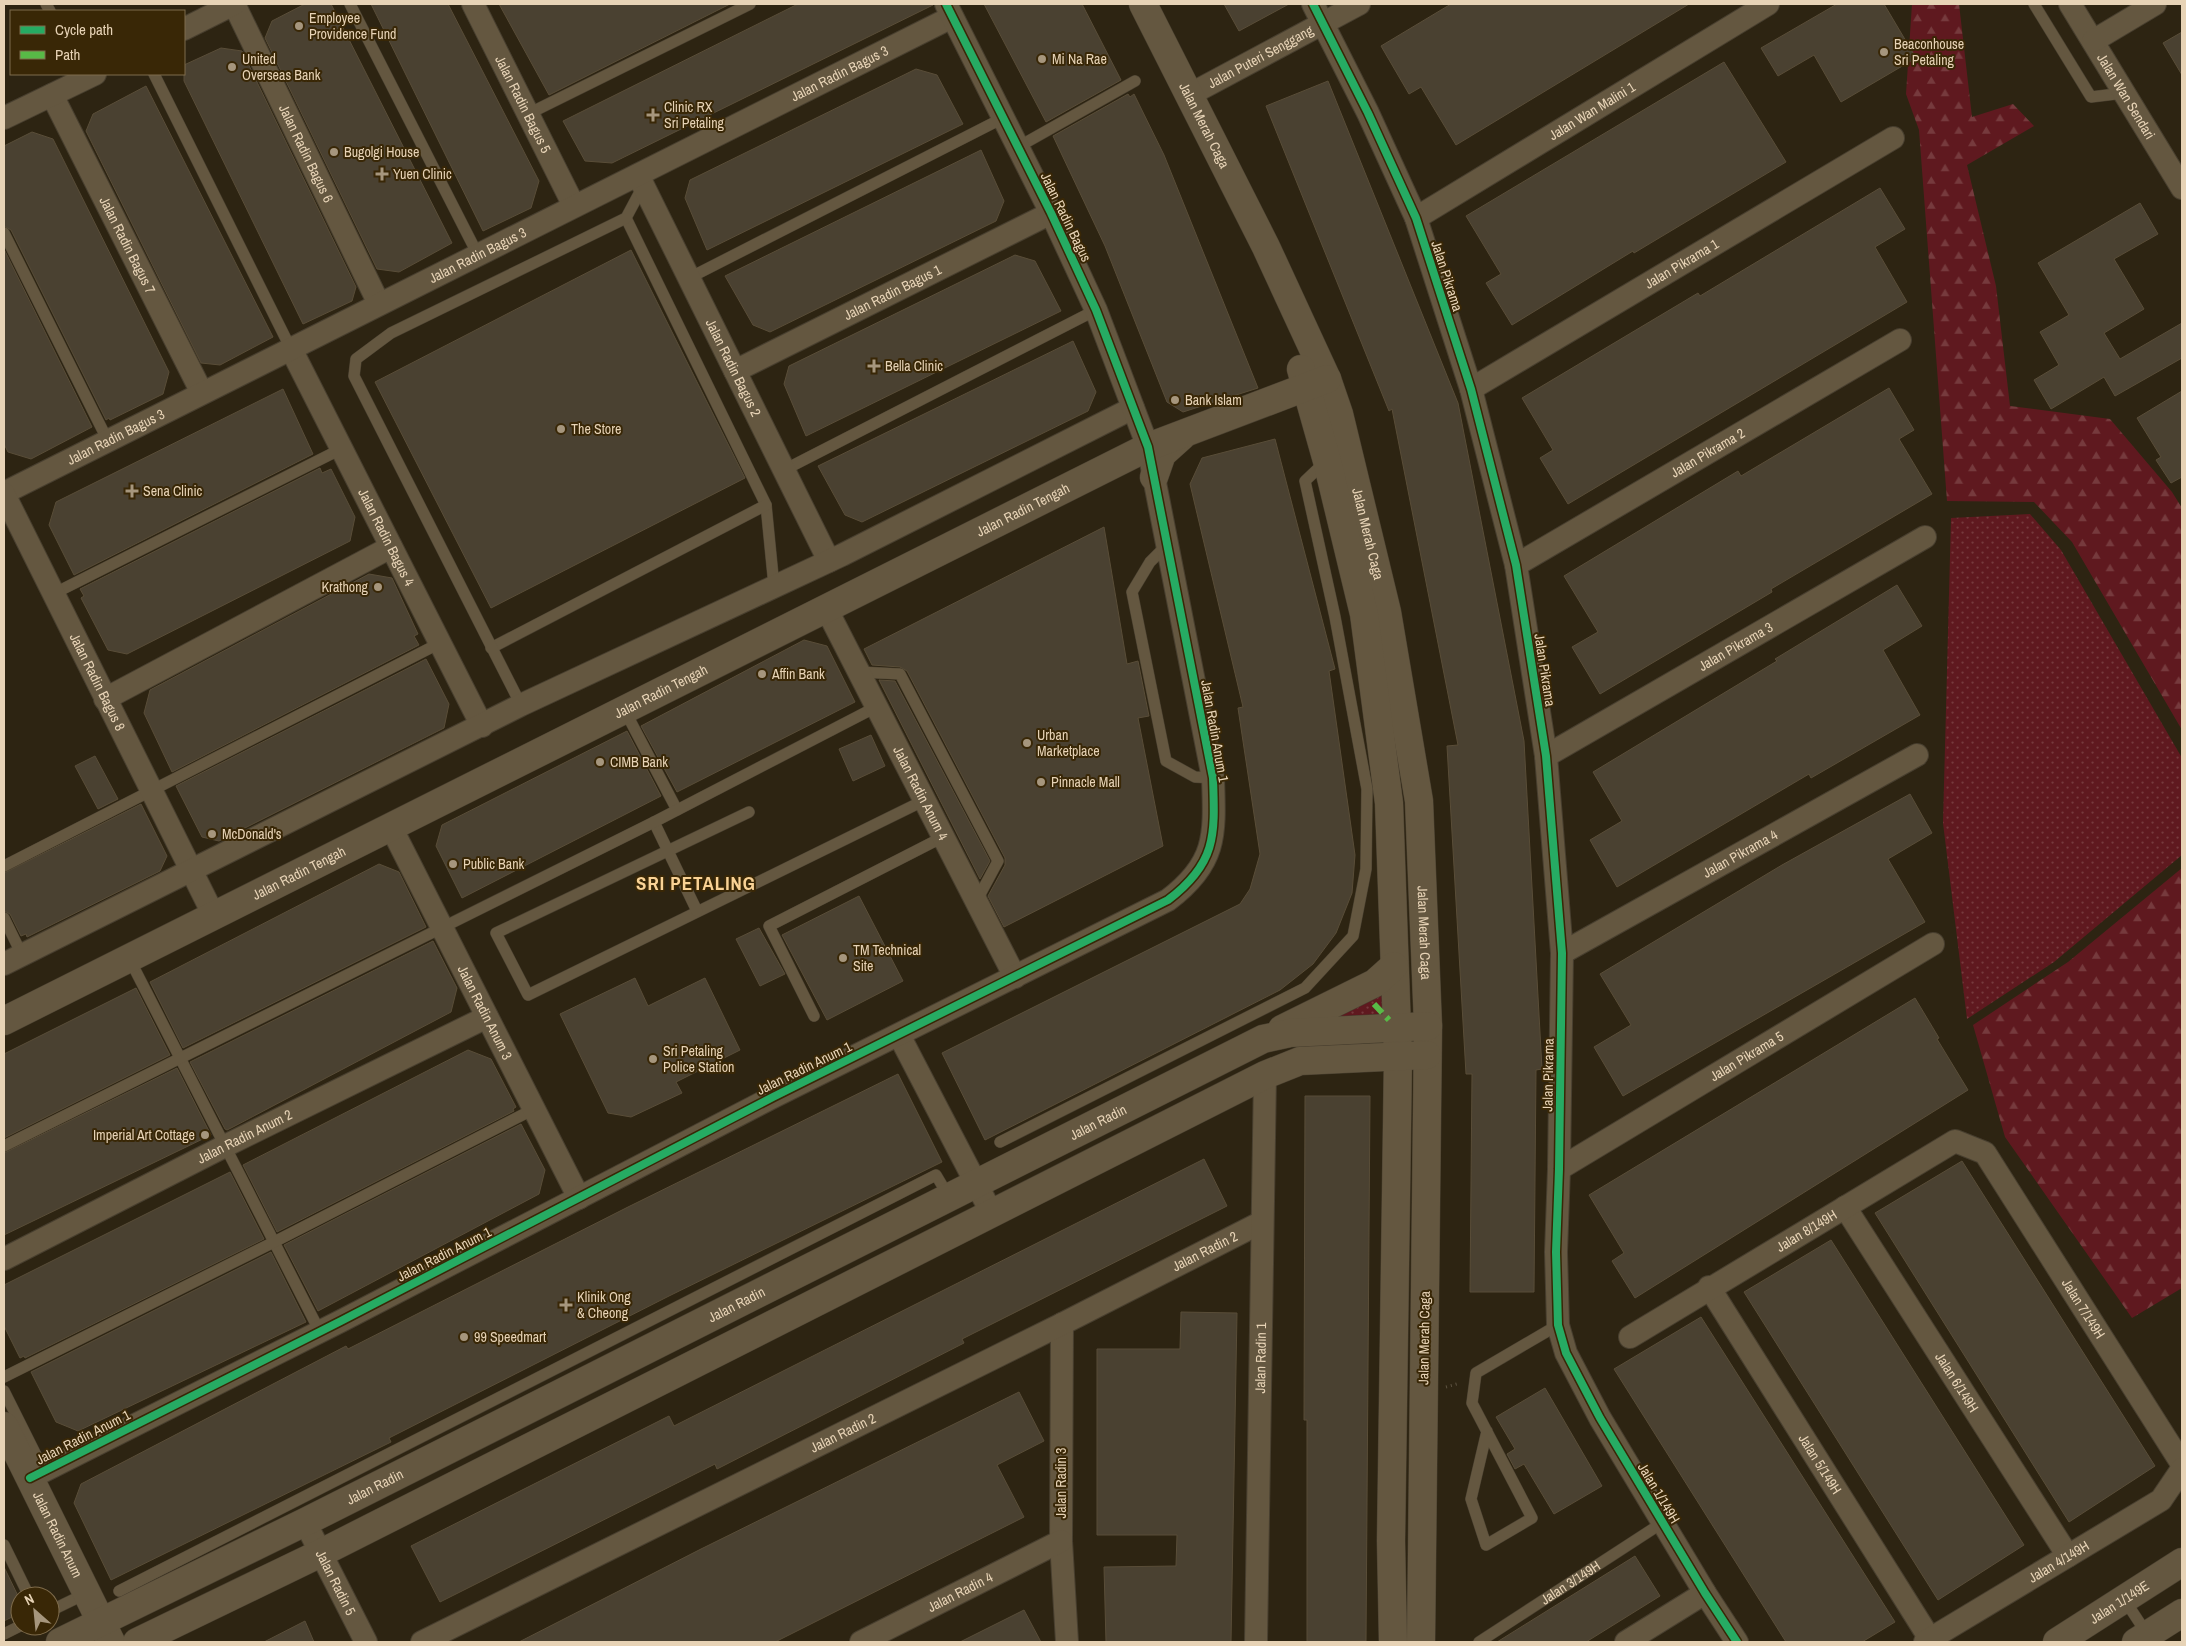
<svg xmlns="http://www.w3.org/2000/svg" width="2186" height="1646" font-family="'Archivo Narrow',sans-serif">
  <defs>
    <pattern id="grass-dots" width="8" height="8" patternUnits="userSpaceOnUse" patternTransform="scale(1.25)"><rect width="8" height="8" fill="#5f191f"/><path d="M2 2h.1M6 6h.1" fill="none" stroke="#763a3d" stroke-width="1.8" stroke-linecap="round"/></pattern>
    <pattern id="forest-firs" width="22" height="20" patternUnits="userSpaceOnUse" patternTransform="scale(1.25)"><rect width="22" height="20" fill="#5f191f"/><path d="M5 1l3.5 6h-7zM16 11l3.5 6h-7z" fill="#763a3d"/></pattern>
  </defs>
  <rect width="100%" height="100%" fill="#2d2412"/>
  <path fill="url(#grass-dots)" d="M2030 514 2061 550 2182 758V855L2054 962 1967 1019 1943 823 1951 518Z
    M1389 990 1392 1025 1319 1027Z"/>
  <path fill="url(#forest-firs)" d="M1912 4H1959L1972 117 2013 104 2034 126 1967 165 1996 286 2010 406 2110 419 2172 492 2182 508V730L2072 542 2034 502 1947 501 1919 130 1906 94Z
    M2182 868V1288L2132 1318 2005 1137 1973 1025 2068 962Z"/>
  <path fill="#4a4131" stroke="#594d38" d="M305 4H331L452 243 399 272 377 269 265 38 272 21Z
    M371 4H448L539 181 531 208 483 231Z
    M499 4H730L549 95Z
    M798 4 933 5 612 163 585 161 563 121Z
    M984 4H1082L1121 80 1046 122Z
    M1224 4H1289L1239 31Z
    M1451 4H1689L1456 145 1421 87 1409 94 1381 46Z
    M1837 4H1884L1916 58 1841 102 1814 55 1778 76 1761 48Z
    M2182 32V75L2163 43Z
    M221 48 242 51 356 287 352 301 303 324 184 81V65Z
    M1724 62 1786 162 1634 253 1633 251 1512 325 1486 283 1501 274 1466 216Z
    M916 69 937 75 963 124 707 250 685 198 690 180Z
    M1328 81 1458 403 1524 741 1542 1069 1536 1070 1534 1292H1470L1472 1074H1466L1447 746 1458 745 1392 409 1389 411 1266 106Z
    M146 86 273 337 220 365 201 363 86 131 93 114Z
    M1128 94 1130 97 1134 94 1164 155 1258 388 1183 412 1167 402 1105 246 1053 136Z
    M32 132 53 139 169 372 163 394 110 420 109 418 106 420 11 230 4 226V146Z
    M981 150 1004 201 996 221 770 332 753 325 725 276Z
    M1880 188 1905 229 1875 247 1907 302 1568 504 1540 458 1553 450 1522 398 1698 293 1700 296Z
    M2140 203 2158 234 2114 259 2144 309 2104 333 2120 359 2182 323V358L2115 396 2104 377 2051 409 2034 380 2059 365 2040 332 2069 315 2038 263Z
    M4 249 92 427 31 459 8 452 4 444Z
    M631 250 745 478 491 608 375 382Z
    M1015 255 1035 261 1061 311 806 436 784 384 789 366Z
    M1073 341 1096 392 1088 411 862 522 845 515 818 466Z
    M1889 388 1914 430 1899 439 1932 494 1771 589 1772 592 1600 694 1572 647 1598 632 1564 576 1738 471 1741 476Z
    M283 389 313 454 74 575 49 525 56 502Z
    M2182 391V477L2171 483 2156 460 2161 457 2137 418Z
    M1275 439 1335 669 1329 671 1355 855 1352 893 1336 933 1313 964 1280 990 985 1140 942 1053 1240 904 1250 889 1260 854 1238 708 1243 707 1190 484 1202 458Z
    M320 468 322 473 331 469 355 517 350 541 127 654 108 650 81 598 84 596 80 589Z
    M1104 527 1127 664 1138 661 1149 716 1138 718 1163 846 1004 927 988 896 1005 865V858L907 671 900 667 872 665 864 649Z
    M369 574 392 578 418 634 414 636 419 645 172 772 144 713 150 690Z
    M1897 585 1922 626 1883 650 1920 715 1811 778 1809 774 1617 887 1590 840 1622 821 1593 772 1777 661 1775 659Z
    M804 640 827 646 855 702 677 792 641 726Z
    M426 659 449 704 444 728 219 841 202 837 176 786Z
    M879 680 895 681 990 861 980 879Z
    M627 731 661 796 462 898 436 846 442 825Z
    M871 735 885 766 853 781 839 749Z
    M95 756 118 799 98 809 75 766Z
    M1910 794 1932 833 1888 859 1925 922 1623 1096 1594 1047 1631 1025 1600 974 1782 865Z
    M141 804 167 856 160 871 27 937 26 934 21 936 10 914 4 911V873Z
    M379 864 399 872 426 927 183 1048 150 982Z
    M859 896 903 981 827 1020 782 935Z
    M759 928 785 974 760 986 736 939Z
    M433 941 457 988 451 1012 233 1127 227 1130 225 1129 190 1062Z
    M635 978 648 1006 705 978 740 1050 676 1082 682 1093 631 1117 608 1113 560 1014Z
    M136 988 170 1055 4 1138V1054Z
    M1915 998 1939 1038 1937 1039 1968 1090 1635 1298 1612 1261 1624 1253 1589 1195Z
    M468 1050 491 1059 516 1107 513 1109 514 1111 277 1232 243 1165Z
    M177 1068 211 1135 4 1235V1153Z
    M898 1074 942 1162 669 1296 389 1438 391 1442 111 1580 74 1503 81 1484 346 1346 348 1349 628 1207Z
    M1305 1096H1370L1366 1641 1307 1642V1420H1304Z
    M521 1124 545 1170 539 1194 318 1311 284 1245Z
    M1204 1159 1227 1206 962 1339 964 1343 717 1469 715 1464 440 1602 411 1546 669 1416 674 1426Z
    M1962 1161 2155 1466 2069 1522 1875 1213Z
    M230 1172 264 1239 25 1358 24 1356 20 1358 4 1326V1285Z
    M1831 1240 2024 1545 1938 1600 1744 1292Z
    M271 1252 306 1322 78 1431 56 1422 31 1372Z
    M1181 1312 1237 1313 1231 1642H1106L1104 1567 1176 1566 1177 1535H1097V1349H1180Z
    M1701 1317 1895 1622 1862 1642H1786L1614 1369Z
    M1545 1388 1602 1486 1554 1514 1524 1464 1515 1469 1507 1454 1515 1449 1496 1417Z
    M1019 1392 1044 1441 997 1465 1024 1517 775 1642H519L701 1549Z
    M1635 1556 1660 1596 1586 1642H1497Z
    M4 1567 20 1600V1613L4 1621Z
    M1024 1610 1041 1642H960Z
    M305 1621 314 1642H264Z"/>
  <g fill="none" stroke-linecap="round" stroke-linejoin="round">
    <defs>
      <g id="service">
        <path d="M46 4 50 11"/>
        <path d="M350 4 478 255"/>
        <path d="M2034 4 2091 97 2124 93"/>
        <path d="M154 74 291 349"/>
        <path d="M528 114 750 4"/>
        <path d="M1018 147 1135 81"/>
        <path d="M626 218 766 505 774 586"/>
        <path d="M4 233 108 441"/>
        <path d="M689 278 1003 118"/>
        <path d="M784 470 1096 310"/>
        <path d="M1167 545 1150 562 1132 592 1166 761 1195 777 1213 778"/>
        <path d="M53 594 341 449"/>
        <path d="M491 648 766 505"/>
        <path d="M860 672 900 674 998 861 976 902"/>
        <path d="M521 705 354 376 356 359 391 333 626 218 643 186"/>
        <path d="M624 709 677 810"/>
        <path d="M749 812 496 933 528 995 925 800"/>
        <path d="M654 822 697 911"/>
        <path d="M4 866 440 643"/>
        <path d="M4 918 22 955"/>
        <path d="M129 958 320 1332"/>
        <path d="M814 1016 769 926 943 837"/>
        <path d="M1000 1142 1305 988 1353 936 1366 869 1367 789 1335 617 1305 481 1325 462"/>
        <path d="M4 1146 654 822 878 706"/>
        <path d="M4 1377 274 1242 534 1109"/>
        <path d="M4 1391 44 1471"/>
        <path d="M1487 1431 1471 1499 1486 1545 1532 1518 1472 1403 1476 1373 1558 1325"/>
        <path d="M4 1545 29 1596"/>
        <path d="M119 1591 936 1175 949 1197"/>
        <path d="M2124 1599 2147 1634"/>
        <path d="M50 1611 87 1593"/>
        <path d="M4 1634 20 1626"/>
        <path id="s1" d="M1479 1642 1662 1523"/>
      </g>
      <g id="minor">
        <path id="s2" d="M234 4 379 304"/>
        <path id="s3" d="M473 4 574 206"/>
        <path d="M1313 4 1368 113 1416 218 1471 389 1516 565 1546 756 1562 953 1559 1169 1556 1252 1558 1325 1566 1353 1600 1418 1705 1593 1737 1642"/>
        <path id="s4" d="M2070 4 2182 188"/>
        <path d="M184 29 234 4"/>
        <path d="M2093 41 2155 4"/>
        <path id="s5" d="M52 95 202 393"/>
        <path id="s6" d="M1189 95 1359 4"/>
        <path d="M4 118 95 74"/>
        <path id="s7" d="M638 175 829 561"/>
        <path id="s8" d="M1416 218 1768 4"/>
        <path id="s9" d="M291 349 482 726"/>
        <path id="s10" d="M735 371 1051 213"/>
        <path id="s11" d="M1471 389 1893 138"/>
        <path id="s12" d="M4 493 952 17"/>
        <path id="s13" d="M4 494 214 916"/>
        <path id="s14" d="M1516 565 1900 340"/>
        <path id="s15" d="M826 608 1015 977"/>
        <path d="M105 699 391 547"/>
        <path id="s16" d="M1546 756 1925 537"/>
        <path id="s17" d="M391 827 579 1198"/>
        <path id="s18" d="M1562 953 1917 755"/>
        <path d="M4 964 521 705 842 555 1133 408"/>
        <path d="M899 1035 992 1214"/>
        <path id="s19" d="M1559 1169 1933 944"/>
        <path id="s20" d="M1845 1207 2068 1556"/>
        <path id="s21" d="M4 1259 225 1146 487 1017"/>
        <path id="s22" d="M1709 1287 1930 1639"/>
        <path d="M1062 1324 1061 1541 1067 1642"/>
        <path id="s23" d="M1630 1337 1955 1141 1985 1153 2182 1464"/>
        <path d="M30 1478 341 1321 773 1097 1168 900C1217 863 1215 835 1213 778L1148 447 1096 310 1051 213 946 4"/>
        <path id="s24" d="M305 1522 366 1642"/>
        <path id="s25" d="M422 1642 1062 1324 1262 1222"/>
        <path id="s26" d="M861 1642 1061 1541"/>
        <path id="s27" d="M1256 1642 1265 1075"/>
        <path d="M1626 1642 1705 1593"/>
        <path id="s28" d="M1925 1642 2161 1500 2182 1469"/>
      </g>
      <g id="tertiary">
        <path id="s29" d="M1143 4 1266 247 1327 379 1339 414 1387 612 1419 801 1428 1026 1421 1642"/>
        <path d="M1301 369 1327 461 1364 614 1389 803 1398 1057 1391 1541 1393 1642"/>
        <path d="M1154 477 1162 454 1182 436"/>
        <path id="s30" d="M4 1021 1148 447 1327 379"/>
        <path d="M1282 1029 1375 983 1394 966"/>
        <path id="s31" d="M4 1426 111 1642"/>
        <path id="s32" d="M60 1642 305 1522 1263 1039 1290 1033 1428 1026"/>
        <path d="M137 1642 321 1553 1265 1075 1300 1061 1427 1055"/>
        <path id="s33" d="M2057 1642 2182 1562"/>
        <path d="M2136 1642 2182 1613"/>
      </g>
    </defs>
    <use href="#service" stroke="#483f2f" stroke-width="12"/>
    <use href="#minor" stroke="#483f2f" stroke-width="24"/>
    <use href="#tertiary" stroke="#483f2f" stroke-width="29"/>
    <path stroke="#5e5442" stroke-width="3" stroke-dasharray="1 4" stroke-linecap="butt" d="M1446 1387 1460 1383"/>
    <use href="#service" stroke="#645740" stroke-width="11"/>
    <use href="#minor" stroke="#645740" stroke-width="22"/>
    <use href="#tertiary" stroke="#645740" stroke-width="28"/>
    <path stroke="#58b947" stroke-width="6" stroke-dasharray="12 6" stroke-linecap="butt" d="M1374 1004 1389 1020"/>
    <defs>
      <path id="cycleway" d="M1313 4 1368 113 1416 218 1471 389 1516 565 1546 756 1562 953 1559 1169 1556 1252 1558 1325 1566 1353 1600 1418 1705 1593 1737 1642
        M30 1478 341 1321 773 1097 1168 900C1217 863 1215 835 1213 778L1148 447 1096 310 1051 213 946 4"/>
    </defs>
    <use href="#cycleway" stroke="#392706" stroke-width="11"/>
    <use href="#cycleway" stroke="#26ab63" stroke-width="8"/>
  </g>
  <g fill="#a6967d" stroke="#392706" stroke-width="2">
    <circle cx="299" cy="26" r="5"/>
    <circle cx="1884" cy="52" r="5"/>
    <circle cx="1042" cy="59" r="5"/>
    <circle cx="232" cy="67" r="5"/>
    <path d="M650.5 107.5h5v5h5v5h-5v5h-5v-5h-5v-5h5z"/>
    <circle cx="334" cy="152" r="5"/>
    <path d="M379.5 166.5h5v5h5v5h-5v5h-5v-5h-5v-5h5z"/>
    <path d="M871.5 358.5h5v5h5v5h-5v5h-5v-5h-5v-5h5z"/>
    <circle cx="1175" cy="400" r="5"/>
    <circle cx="561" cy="429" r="5"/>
    <path d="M129.5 483.5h5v5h5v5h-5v5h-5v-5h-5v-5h5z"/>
    <circle cx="378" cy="587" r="5"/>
    <circle cx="762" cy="674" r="5"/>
    <circle cx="1027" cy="743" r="5"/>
    <circle cx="600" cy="762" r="5"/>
    <circle cx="1041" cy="782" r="5"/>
    <circle cx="212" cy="834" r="5"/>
    <circle cx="453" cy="864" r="5"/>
    <circle cx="843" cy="958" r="5"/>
    <circle cx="653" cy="1059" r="5"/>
    <circle cx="205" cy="1135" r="5"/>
    <path d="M563.5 1297.5h5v5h5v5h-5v5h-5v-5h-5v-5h5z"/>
    <circle cx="464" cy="1337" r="5"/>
  </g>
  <g text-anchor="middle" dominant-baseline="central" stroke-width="4" stroke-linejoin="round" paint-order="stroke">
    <g font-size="14" fill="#e7d3b6" stroke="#392706" text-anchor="start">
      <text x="309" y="18">Employee<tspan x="309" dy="16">Providence Fund</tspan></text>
      <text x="1894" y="44">Beaconhouse<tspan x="1894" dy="16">Sri Petaling</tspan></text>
      <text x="242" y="59">United<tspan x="242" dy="16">Overseas Bank</tspan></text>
      <text x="1052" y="59">Mi Na Rae</text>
      <text x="664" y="107">Clinic RX<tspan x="664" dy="16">Sri Petaling</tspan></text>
      <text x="344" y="152">Bugolgi House</text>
      <text x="393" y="174">Yuen Clinic</text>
      <text x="885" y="366">Bella Clinic</text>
      <text x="1185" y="400">Bank Islam</text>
      <text x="571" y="429">The Store</text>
      <text x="143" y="491">Sena Clinic</text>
      <text x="368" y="587" text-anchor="end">Krathong</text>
      <text x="772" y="674">Affin Bank</text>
      <text x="1037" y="735">Urban<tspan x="1037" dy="16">Marketplace</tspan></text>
      <text x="610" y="762">CIMB Bank</text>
      <text x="1051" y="782">Pinnacle Mall</text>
      <text x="222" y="834">McDonald's</text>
      <text x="463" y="864">Public Bank</text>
      <text x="853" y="950">TM Technical<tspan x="853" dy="16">Site</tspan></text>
      <text x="663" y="1051">Sri Petaling<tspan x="663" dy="16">Police Station</tspan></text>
      <text x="195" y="1135" text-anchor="end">Imperial Art Cottage</text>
      <text x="577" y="1297">Klinik Ong<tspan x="577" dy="16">&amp; Cheong</tspan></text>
      <text x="474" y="1337">99 Speedmart</text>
    </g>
    <g font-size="14" fill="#e7d3b6" stroke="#392706">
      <text stroke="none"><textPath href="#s6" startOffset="81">Jalan Puteri Senggang</textPath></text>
      <text stroke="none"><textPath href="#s12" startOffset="935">Jalan Radin Bagus 3</textPath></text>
      <text stroke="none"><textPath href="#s4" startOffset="108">Jalan Wan Sendari</textPath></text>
      <text stroke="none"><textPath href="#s3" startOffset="112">Jalan Radin Bagus 5</textPath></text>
      <text stroke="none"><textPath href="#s8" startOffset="206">Jalan Wan Malini 1</textPath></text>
      <text stroke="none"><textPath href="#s29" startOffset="136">Jalan Merah Caga</textPath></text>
      <text stroke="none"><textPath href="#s2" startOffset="166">Jalan Radin Bagus 6</textPath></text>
      <text transform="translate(1066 217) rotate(64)">Jalan Radin Bagus</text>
      <text stroke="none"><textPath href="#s5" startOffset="168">Jalan Radin Bagus 7</textPath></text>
      <text stroke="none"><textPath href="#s12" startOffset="530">Jalan Radin Bagus 3</textPath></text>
      <text stroke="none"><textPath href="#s11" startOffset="245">Jalan Pikrama 1</textPath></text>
      <text transform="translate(1447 276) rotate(72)">Jalan Pikrama</text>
      <text stroke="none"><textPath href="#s10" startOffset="176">Jalan Radin Bagus 1</textPath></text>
      <text stroke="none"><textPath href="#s7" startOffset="215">Jalan Radin Bagus 2</textPath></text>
      <text stroke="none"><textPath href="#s12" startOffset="125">Jalan Radin Bagus 3</textPath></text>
      <text stroke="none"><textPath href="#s14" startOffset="222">Jalan Pikrama 2</textPath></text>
      <text stroke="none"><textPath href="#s30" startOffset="1140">Jalan Radin Tengah</textPath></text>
      <text stroke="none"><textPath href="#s29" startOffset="578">Jalan Merah Caga</textPath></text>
      <text stroke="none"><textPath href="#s9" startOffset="211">Jalan Radin Bagus 4</textPath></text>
      <text stroke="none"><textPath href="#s16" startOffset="219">Jalan Pikrama 3</textPath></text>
      <text transform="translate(1545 670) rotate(81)">Jalan Pikrama</text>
      <text stroke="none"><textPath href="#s13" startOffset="210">Jalan Radin Bagus 8</textPath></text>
      <text stroke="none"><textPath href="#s30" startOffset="735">Jalan Radin Tengah</textPath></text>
      <text transform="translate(1215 731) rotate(80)">Jalan Radin Anum 1</text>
      <text stroke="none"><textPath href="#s15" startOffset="208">Jalan Radin Anum 4</textPath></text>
      <text stroke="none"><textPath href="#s18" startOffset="204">Jalan Pikrama 4</textPath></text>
      <text stroke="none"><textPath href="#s30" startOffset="330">Jalan Radin Tengah</textPath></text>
      <text stroke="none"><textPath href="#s29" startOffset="982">Jalan Merah Caga</textPath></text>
      <text stroke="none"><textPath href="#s17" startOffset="208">Jalan Radin Anum 3</textPath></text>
      <text stroke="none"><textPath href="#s19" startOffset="219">Jalan Pikrama 5</textPath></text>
      <text transform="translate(804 1068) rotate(-26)">Jalan Radin Anum 1</text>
      <text transform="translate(1548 1075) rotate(-89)">Jalan Pikrama</text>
      <text stroke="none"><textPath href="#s32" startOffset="1161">Jalan Radin</textPath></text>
      <text stroke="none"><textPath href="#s21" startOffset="270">Jalan Radin Anum 2</textPath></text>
      <text stroke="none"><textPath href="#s23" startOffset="206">Jalan 8/149H</textPath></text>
      <text stroke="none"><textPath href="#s25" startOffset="875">Jalan Radin 2</textPath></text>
      <text transform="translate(444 1254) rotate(-27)">Jalan Radin Anum 1</text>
      <text stroke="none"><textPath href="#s32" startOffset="756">Jalan Radin</textPath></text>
      <text stroke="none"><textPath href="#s23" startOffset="596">Jalan 7/149H</textPath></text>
      <text transform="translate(1424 1338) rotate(-89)">Jalan Merah Caga</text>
      <text stroke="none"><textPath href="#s27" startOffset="284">Jalan Radin 1</textPath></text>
      <text stroke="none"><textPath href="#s20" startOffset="208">Jalan 6/149H</textPath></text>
      <text stroke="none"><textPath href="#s25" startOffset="470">Jalan Radin 2</textPath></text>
      <text transform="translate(83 1437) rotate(-27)">Jalan Radin Anum 1</text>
      <text stroke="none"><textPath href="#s22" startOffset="209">Jalan 5/149H</textPath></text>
      <text transform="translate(1061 1483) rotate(-90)">Jalan Radin 3</text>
      <text stroke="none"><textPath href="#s32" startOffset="351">Jalan Radin</textPath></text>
      <text transform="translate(1659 1493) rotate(59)">Jalan 1/149H</text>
      <text stroke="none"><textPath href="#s31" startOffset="121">Jalan Radin Anum</textPath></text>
      <text stroke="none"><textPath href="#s28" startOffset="156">Jalan 4/149H</textPath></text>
      <text stroke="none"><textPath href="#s24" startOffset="68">Jalan Radin 5</textPath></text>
      <text stroke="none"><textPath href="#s1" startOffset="109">Jalan 3/149H</textPath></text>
      <text stroke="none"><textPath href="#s26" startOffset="111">Jalan Radin 4</textPath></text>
      <text stroke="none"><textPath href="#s33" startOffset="74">Jalan 1/149E</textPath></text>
    </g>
    <g font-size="19" font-weight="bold" letter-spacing="1" fill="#f9d295" stroke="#392706">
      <text x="696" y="883">SRI PETALING</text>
    </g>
  </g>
  <rect width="2186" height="1646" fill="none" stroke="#e7d3b6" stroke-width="10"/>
  <rect x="10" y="10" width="175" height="65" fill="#392706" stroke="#7f6c4c"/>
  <rect x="20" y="26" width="25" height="8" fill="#26ab63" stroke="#7f6c4c"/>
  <text x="55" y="35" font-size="15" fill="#e7d3b6">Cycle path</text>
  <rect x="20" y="51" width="25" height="8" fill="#58b947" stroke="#7f6c4c"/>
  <text x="55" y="60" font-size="15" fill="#e7d3b6">Path</text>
  <g transform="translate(35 1611) rotate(333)"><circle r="24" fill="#392706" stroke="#7f6c4c"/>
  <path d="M0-4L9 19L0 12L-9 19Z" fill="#a6967d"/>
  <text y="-8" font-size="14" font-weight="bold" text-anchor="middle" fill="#e7d3b6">N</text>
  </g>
</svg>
